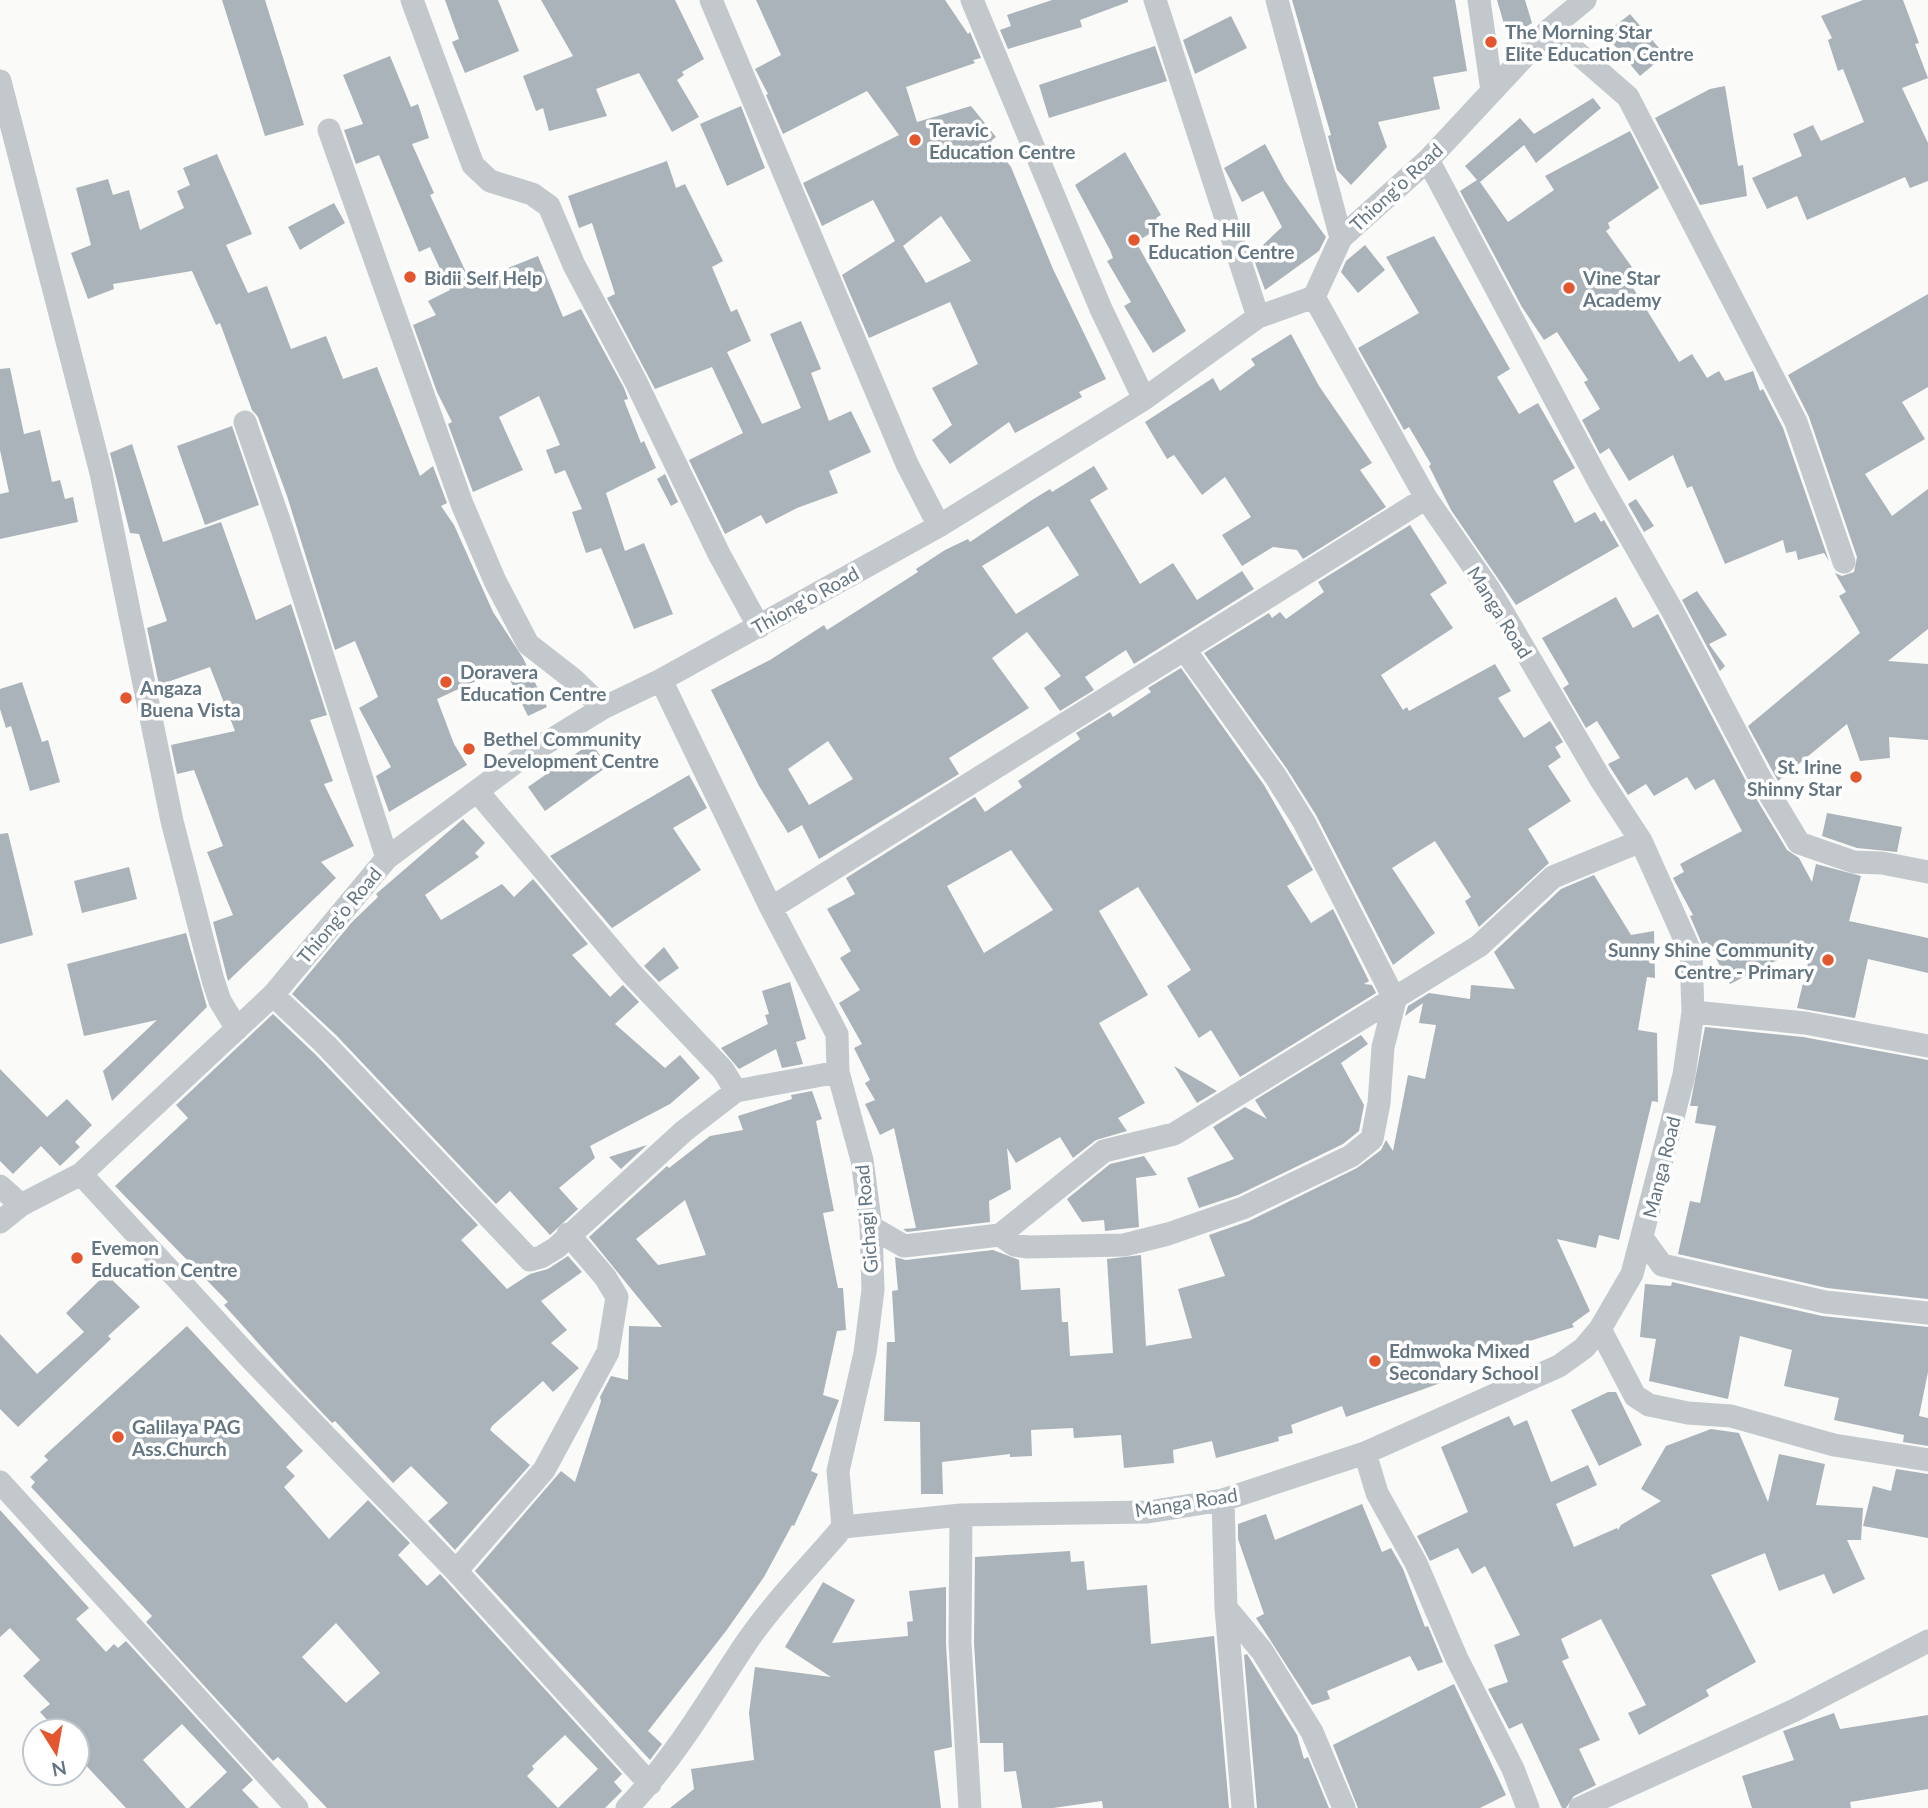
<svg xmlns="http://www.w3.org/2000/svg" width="1928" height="1808" font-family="Lato,sans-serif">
  <rect width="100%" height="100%" fill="#fafaf8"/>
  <path fill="#aab3b9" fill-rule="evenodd" d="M222 0H265L304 125 265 136Z
    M445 0H498L519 51 465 73 452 42 459 39Z
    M541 0H675L704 59 682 72 684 75 677 80 699 117 672 132 639 73 596 89 607 116 549 131 543 108 536 111 523 76 573 56Z
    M756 0H945L968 34 970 32 981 58 973 60 975 63 906 87 917 122 971 106 996 137 991 141 1011 167 1053 269 1106 379 1079 392 1082 397 1015 433 1009 422 950 464 932 440 952 425 932 388 978 364 950 302 869 338 842 275 895 241 873 200 822 226 803 183 899 135 867 91 783 134 766 95 768 94 755 69 781 55ZM941 216 971 261 926 283 903 246Z
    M1052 0H1128V2L1080 20 1082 27 1008 49 1000 30 1011 26 1007 15Z
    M1292 0H1455L1467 71 1433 77 1440 109 1378 122 1387 147 1351 185 1337 170 1328 136 1331 135Z
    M1497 0H1525L1532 23 1508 38Z
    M1863 0H1903L1919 43 1915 44 1928 78 1902 88 1928 143V181L1910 188 1905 177 1807 220 1797 196 1767 209 1752 178 1802 156 1793 134 1813 125 1821 141 1864 122 1843 69 1838 71 1828 40 1832 38 1821 16Z
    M1630 14 1665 55 1640 76 1605 34Z
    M1231 16 1247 48 1195 74 1183 40Z
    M1155 46 1167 81 1049 118 1039 85Z
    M390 56 411 107 418 104 429 138 412 144 434 193 430 195 471 283 538 256 563 317 581 309 624 388 628 399 624 400 641 443 644 441 656 468 606 493 625 551 644 543 673 614 634 629 601 548 586 553 572 512 582 509 565 470 555 474 546 450 560 445 539 396 499 417 523 470 473 492 448 424 452 422 437 392 413 325 436 315 428 301 450 290 430 247 419 252 379 155 356 164 344 130 363 124 343 75Z
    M1725 86 1738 166 1743 165 1747 196 1700 205 1655 118 1710 89Z
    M1593 98 1601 108 1536 163 1524 145 1480 182 1508 222 1554 190 1545 176 1630 131 1659 188 1608 223 1610 228 1606 231 1639 277 1630 283 1679 362 1692 354 1707 378 1719 371 1725 381 1753 371 1760 391 1763 389 1783 428 1829 561 1824 553 1798 560 1796 551 1786 553 1783 540 1725 564 1692 486 1687 488 1673 455 1629 481 1609 448 1600 454 1582 420 1600 409 1584 382 1588 380 1557 332 1544 340 1522 307 1460 191 1477 180 1465 166 1520 118 1534 134Z
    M741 106 765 168 727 186 700 124Z
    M1265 144 1285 181 1326 237 1319 251 1265 290 1254 260 1267 251 1263 245 1282 227 1263 191 1242 202 1224 168Z
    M1125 152 1161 215 1156 218 1161 227 1136 242 1186 331 1153 353 1124 306 1131 302 1107 261 1113 258 1110 250 1075 185Z
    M217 154 252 234 226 245 248 293 267 286 291 349 326 336 343 379 377 367 420 476 433 466 447 503 441 506 454 525 493 612 523 658 547 707 528 716 504 668 437 699 454 744 467 765 389 812 376 776 391 767 359 708 378 697 355 641 335 650 287 496 258 417 252 410 220 323 216 325 192 271 113 284 114 289 88 299 71 253 91 245 76 188 108 179 113 195 129 190 140 230 184 208 177 191 190 185 183 168Z
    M667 161 676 188 685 184 723 261 712 267 731 312 737 309 751 341 727 352 762 424 801 408 770 334 801 321 821 369 811 373 829 421 851 411 871 452 829 471 838 493 797 508 766 524 761 515 725 534 689 460 743 433 712 367 655 389 607 298 615 294 592 223 579 228 568 196Z
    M334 203 345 223 300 250 288 227Z
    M1434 236 1510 369 1497 377 1519 414 1538 403 1575 468 1553 481 1575 523 1595 512 1601 522 1604 520 1619 546 1516 605 1451 510 1429 466 1431 464 1409 427 1404 430 1358 348 1419 313 1386 257Z
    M1365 245 1385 270 1358 293 1341 272 1346 261Z
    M1928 294V387L1902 402 1925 439 1865 474 1892 516 1928 489V629L1888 661 1928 664V740L1889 737 1890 758 1860 761 1847 724 1778 781 1748 726 1860 633 1839 596 1846 592 1835 573 1842 576 1854 572 1857 557 1809 417 1788 375Z
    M1291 334 1319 386 1372 463 1360 470 1386 507 1303 559 1297 550 1273 547 1242 566 1222 535 1251 517 1225 477 1202 495 1174 455 1167 459 1145 422 1213 378 1220 391 1255 365 1251 359Z
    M10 368 24 434 40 430 52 482 60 480 65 499 73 497 78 522 0 539V494L9 492 0 450V369Z
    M232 426 259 505 205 525 177 446Z
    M132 444 163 542 221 522 256 620 291 604 327 715 310 720 333 781 324 784 354 846 321 862 336 878 228 981 213 922 233 915 207 852 223 846 194 770 177 774 171 745 235 731 210 667 159 685 158 680 147 628 167 621 139 534 130 533 110 453Z
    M1094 466 1108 489 1090 500 1140 584 1173 563 1197 600 1242 571 1254 589 1134 664 1126 650 1085 677 1094 690 1060 711 1044 688 1061 676 1027 632 992 658 1029 708 949 758 959 774 819 859 802 825 788 833 759 786 711 690 770 660 824 625 827 630 918 572 916 569 945 550 968 539 970 542 1032 500 1050 489 1052 492ZM1048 526 1079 575 1016 614 982 566ZM828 741 853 779 809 805 788 769Z
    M665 474 678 502 671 506 657 479Z
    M1636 499 1654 526 1644 532 1628 504Z
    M1410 525 1447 583 1430 594 1453 628 1381 675 1403 710 1407 707 1409 711 1495 664 1511 691 1498 698 1524 738 1550 721 1563 742 1555 747 1561 757 1548 766 1571 801 1528 829 1549 863 1479 927 1465 901 1471 897 1435 841 1392 868 1435 933 1393 965 1316 815 1287 769 1204 653 1269 613 1272 618 1280 612 1286 619 1324 592 1318 582Z
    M1697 591 1727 635 1709 644 1725 666 1720 671 1682 600Z
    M1616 597 1633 628 1658 614 1748 785 1787 850 1799 858 1812 882 1816 864 1861 876 1849 921 1928 938V973L1868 959 1855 1018 1797 1008 1813 942 1730 984 1707 942 1702 944 1690 916 1693 915 1673 878 1684 872 1680 864 1742 831 1714 779 1695 790 1687 777 1654 796 1646 784 1628 795 1608 764 1620 758 1597 721 1586 728 1563 688 1569 684 1542 638Z
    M1181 668 1264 785 1313 870 1287 886 1311 923 1333 909 1369 981 1364 984 1372 985 1376 993 1240 1077 1211 1030 1199 1038 1167 986 1191 970 1138 887 1099 911 1148 995 1099 1023 1145 1103 1118 1118 1127 1131 1096 1140 1073 1158 1060 1137 1016 1163 1007 1148 1011 1189 989 1201 990 1222 907 1232 903 1229 916 1228 894 1128 880 1135 865 1104 875 1100 865 1083 870 1080 854 1048 862 1044 839 1003 860 990 840 958 851 951 827 909 855 894 846 878 975 797 985 812 1022 787 1018 781 1080 739 1076 733 1110 712 1113 717 1151 692 1148 688ZM1011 850 1053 910 984 953 947 886Z
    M22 682 42 742 48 740 60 782 30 791 11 726 6 728 0 709V689Z
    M591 743 608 766 545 811 528 787Z
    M689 775 707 808 673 828 701 870 612 928 550 856Z
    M1827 813 1902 827 1897 852 1857 848 1822 836Z
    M463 819 485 843 475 853 479 857 425 895 441 920 502 884 514 897 533 879 588 944 572 955 610 997 623 985 639 1002 615 1024 665 1068 680 1055 700 1078 670 1104 590 1146 595 1158 559 1188 578 1209 550 1235 510 1191 496 1204 336 1035 292 994 352 922 378 897 376 894Z
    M8 833 33 935 0 944V834Z
    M129 867 137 899 82 913 74 881Z
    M1594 875 1631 935 1654 931 1655 978 1647 977 1638 1030 1657 1033 1658 1102 1652 1101 1619 1240 1599 1235 1596 1248 1557 1239 1590 1311 1572 1324 1574 1327 1485 1355 1482 1344 1438 1358 1446 1381 1346 1417 1342 1406 1291 1425 1293 1433 1278 1437 1279 1441 1216 1458 1212 1441 1173 1450 1174 1463 1124 1468 1121 1435 1074 1438 1073 1428 1031 1430 1032 1456 1010 1457V1454L942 1462 943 1494H921L920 1422 884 1421 887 1342H895L892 1291 898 1290 895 1257 906 1260 993 1250 1019 1260 1021 1290 1060 1288 1062 1322H1068L1070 1356 1113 1353 1107 1259 1141 1255 1146 1346 1192 1338 1178 1289 1225 1276 1209 1235 1249 1221 1357 1168 1381 1150 1386 1140 1393 1151 1408 1075 1425 1079 1436 1025 1419 1023 1423 1003 1405 1016 1408 1006 1429 993 1470 999 1471 985 1515 989 1494 952 1561 889Z
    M186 933 207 1007 112 1101 103 1071 157 1020 84 1036 67 964Z
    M664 947 679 968 659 982 644 966Z
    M790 982 806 1039 796 1042 803 1064 782 1068 776 1049 739 1069 721 1048 768 1024 765 1015 769 1014 762 991Z
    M273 1014 316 1055 478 1225 461 1240 507 1289 530 1274 548 1269 568 1256 582 1272 541 1301 567 1330 551 1343 579 1368 553 1392 543 1381 492 1426 490 1430 530 1465 455 1550 428 1521 448 1503 411 1466 393 1483 335 1421 332 1423 295 1384 224 1305 228 1302 115 1186 188 1118 176 1105Z
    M1705 1027 1803 1037 1928 1060V1299L1827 1288 1678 1254 1690 1201 1700 1203 1716 1126 1695 1123 1698 1106H1690Z
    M1361 1035 1368 1044 1341 1063 1364 1105 1359 1131 1343 1144 1238 1195 1199 1208 1187 1178 1234 1159 1213 1127 1245 1107 1267 1119 1255 1100Z
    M1174 1066 1217 1091 1197 1103Z
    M0 1069 47 1117 67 1099 92 1125 75 1142 80 1147 60 1166 41 1146 13 1174 0 1161Z
    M812 1091 822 1119 816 1121 834 1211 823 1213 838 1288H843L846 1330 837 1331 823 1395 839 1400 811 1471 818 1474 794 1526 792 1525 764 1577 726 1631 648 1731 662 1744 650 1760 475 1571 561 1471 575 1482 601 1401 600 1397 611 1376 628 1380 629 1326 662 1327 589 1237 667 1166 669 1168 710 1136 743 1130 738 1116 792 1099 791 1095ZM685 1200 706 1255 658 1265 636 1239Z
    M647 1145 621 1169 609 1157Z
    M1144 1156 1157 1175 1136 1178 1139 1227 1105 1231 1104 1220 1082 1222 1067 1199 1110 1164Z
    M106 1274 140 1307 108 1336 111 1339 18 1427 0 1409V1334L37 1374 84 1332 66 1313Z
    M1672 1282 1822 1316 1928 1327V1372L1919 1416 1928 1418V1446L1903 1442 1904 1435 1834 1420 1839 1398 1784 1386 1792 1350 1740 1336 1728 1399 1649 1381 1656 1339 1640 1337 1645 1284 1671 1286Z
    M187 1326 303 1451 286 1467 295 1476 284 1487 329 1539 368 1500 410 1543 398 1555 427 1586 440 1574 622 1774 614 1782 622 1791 605 1808H327L278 1757 273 1761 146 1622 152 1616 31 1487 35 1482 30 1477 48 1460 44 1456ZM336 1623 380 1673 346 1703 302 1657ZM565 1735 598 1769 558 1808 527 1776 534 1769 532 1766Z
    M1608 1392H1616L1642 1445 1599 1466 1571 1410Z
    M1509 1416 1514 1426 1527 1420 1551 1482 1588 1465 1597 1485 1556 1504 1574 1547 1617 1528 1618 1530 1621 1525 1661 1501 1641 1489 1666 1446 1711 1429 1739 1433 1768 1502 1779 1454 1825 1464 1816 1505 1863 1508 1861 1540H1847L1865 1579 1833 1594 1824 1574 1779 1591 1765 1553 1711 1575 1756 1662 1706 1690 1709 1696 1639 1735 1628 1713 1646 1705 1601 1619 1561 1639 1569 1658 1562 1661 1600 1740 1579 1749 1596 1785 1574 1796 1566 1808H1562L1522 1723 1509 1729 1488 1689 1508 1682 1494 1645 1520 1635 1485 1566 1472 1574 1458 1548 1430 1561 1417 1536 1468 1512 1441 1447Z
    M1896 1469 1928 1474V1538L1863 1526 1873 1486 1891 1491Z
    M1362 1504 1382 1552 1391 1548 1403 1569 1425 1627 1428 1626 1443 1662 1418 1671 1410 1656 1327 1691 1330 1699 1312 1705 1256 1618 1264 1614 1238 1539V1524L1266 1514 1275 1540Z
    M0 1510 89 1608 76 1619 106 1652 114 1644 118 1648 126 1641 253 1780 242 1790 259 1808H189L227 1772 182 1724 143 1760 186 1808H126L77 1756V1731H57L40 1712 50 1704 23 1676 40 1660 10 1628 0 1637Z
    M1070 1551 1071 1562 1084 1561 1087 1590 1147 1585 1151 1644 1214 1636 1229 1808H1103L1102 1801 1053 1808H1022L1016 1771 1004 1772 1003 1743H980L974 1643 975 1557Z
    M823 1582 855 1600 832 1643 908 1636 907 1622 913 1621 909 1591 946 1587V1644L952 1747 934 1751 941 1808H670L694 1789 691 1769 754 1760 749 1713 755 1667 831 1677 785 1647Z
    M1247 1654 1297 1735 1304 1759 1308 1757 1329 1808H1257L1244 1655Z
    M1454 1684 1506 1795 1480 1808H1358L1333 1745Z
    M1834 1713 1840 1729 1928 1715V1789L1850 1802 1851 1808H1752L1742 1776 1794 1760 1783 1731Z"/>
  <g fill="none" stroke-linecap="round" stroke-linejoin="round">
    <path stroke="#c3c8cc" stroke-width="23" d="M412 0 473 165 490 181 532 194 549 206 574 265 636 382 719 554 759 627
      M711 0 907 464 939 526
      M972 0 1101 309 1144 399
      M1155 0 1258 317
      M1277 0 1341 238
      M1479 0 1492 91
      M1550 29 1628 97 1796 422 1844 562
      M0 81 101 473 172 821 213 980 220 1001 237 1029
      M329 130 462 504 495 581 528 644 573 679 603 708
      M1428 160 1599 482 1673 612 1760 778 1799 843 1854 862 1882 863 1928 872
      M245 422 282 529 387 858
      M477 791 631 973 723 1070 736 1091
      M771 908 1426 498
      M273 995 326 1045 530 1260 541 1257 556 1248 684 1131 736 1091 838 1072
      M1693 1012 1805 1023 1928 1046
      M81 1174 251 1359 456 1571 650 1784
      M0 1186 21 1205
      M0 1222 21 1205 81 1174 273 995 387 858 520 759 603 708 661 680 939 526 1144 399 1258 317 1314 297 1341 238 1428 160 1550 29 1585 0
      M871 1227 904 1246 1000 1235 1014 1245 1028 1247 1124 1245 1168 1234 1243 1208 1351 1156 1372 1139 1379 1103 1383 1047 1395 1000 1304 822 1276 777 1184 649
      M1000 1235 1104 1151 1174 1134 1479 946 1553 877 1641 841
      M1643 1239 1662 1265 1825 1302 1928 1313
      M1600 1329 1635 1396 1649 1405 1688 1413 1731 1416 1834 1445 1928 1460
      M1365 1453 1377 1493 1416 1563 1457 1659 1513 1769 1528 1808
      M0 1482 297 1808
      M1223 1500 1226 1608 1262 1651 1312 1732 1344 1808
      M961 1515 960 1643 970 1808
      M843 1527 961 1515 1148 1512 1223 1500 1365 1453 1559 1366 1584 1348 1600 1329 1632 1274 1684 1075 1693 1012 1691 953 1641 841 1601 780 1489 589 1426 498 1314 297
      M456 1571 544 1470 608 1352 617 1297 605 1277 568 1234
      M1226 1608 1243 1808
      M627 1808C675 1758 708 1700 746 1643 774 1602 811 1565 843 1527L838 1471 865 1353 873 1290 871 1227 862 1160 838 1072 837 1034 771 908 661 680
      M1580 1808 1795 1710 1928 1641"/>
  </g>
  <g fill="#e4572e" stroke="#fff" stroke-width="2.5">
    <circle cx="1491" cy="42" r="7"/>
    <circle cx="915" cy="140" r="7"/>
    <circle cx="1134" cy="240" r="7"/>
    <circle cx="410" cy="277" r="7"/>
    <circle cx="1569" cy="288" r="7"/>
    <circle cx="446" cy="682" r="7"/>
    <circle cx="126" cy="698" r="7"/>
    <circle cx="469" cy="749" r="7"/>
    <circle cx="1856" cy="777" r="7"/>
    <circle cx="1828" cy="960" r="7"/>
    <circle cx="77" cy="1258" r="7"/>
    <circle cx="1375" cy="1361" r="7"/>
    <circle cx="118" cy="1437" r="7"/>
  </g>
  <g text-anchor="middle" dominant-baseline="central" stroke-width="7" stroke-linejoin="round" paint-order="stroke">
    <g font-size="19" font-weight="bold" fill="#657683" stroke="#fff" text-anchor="start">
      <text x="1505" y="31">The Morning Star<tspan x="1505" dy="22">Elite Education Centre</tspan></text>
      <text x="929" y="129">Teravic<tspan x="929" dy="22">Education Centre</tspan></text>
      <text x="1148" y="229">The Red Hill<tspan x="1148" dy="22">Education Centre</tspan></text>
      <text x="424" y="277">Bidii Self Help</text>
      <text x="1583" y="277">Vine Star<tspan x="1583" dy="22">Academy</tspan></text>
      <text x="460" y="671">Doravera<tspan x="460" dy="22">Education Centre</tspan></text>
      <text x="140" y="687">Angaza<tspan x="140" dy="22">Buena Vista</tspan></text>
      <text x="483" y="738">Bethel Community<tspan x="483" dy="22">Development Centre</tspan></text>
      <text x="1842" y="766" text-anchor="end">St. Irine<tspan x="1842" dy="22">Shinny Star</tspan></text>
      <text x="1814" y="949" text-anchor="end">Sunny Shine Community<tspan x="1814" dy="22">Centre - Primary</tspan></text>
      <text x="91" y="1247">Evemon<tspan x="91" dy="22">Education Centre</tspan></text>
      <text x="1389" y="1350">Edmwoka Mixed<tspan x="1389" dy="22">Secondary School</tspan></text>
      <text x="132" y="1426">Galilaya PAG<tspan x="132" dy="22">Ass.Church</tspan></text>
    </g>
    <g font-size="19" fill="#657683" stroke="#fff">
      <text transform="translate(1396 187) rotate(-43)">Thiong'o Road</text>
      <text transform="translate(805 600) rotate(-29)">Thiong'o Road</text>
      <text transform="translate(1500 612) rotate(58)">Manga Road</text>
      <text transform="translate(339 915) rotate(-50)">Thiong'o Road</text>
      <text transform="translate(1661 1167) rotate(-76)">Manga Road</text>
      <text transform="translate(866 1219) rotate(-95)">Gichagi Road</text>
      <text transform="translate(1186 1502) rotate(-9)">Manga Road</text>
    </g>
  </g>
  <g transform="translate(56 1752) rotate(169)"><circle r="33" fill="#ffffff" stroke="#c1c8cd" stroke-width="2"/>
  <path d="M0-5L12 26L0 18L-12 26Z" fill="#e4572e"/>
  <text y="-10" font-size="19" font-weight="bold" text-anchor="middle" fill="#657683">N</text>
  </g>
</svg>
